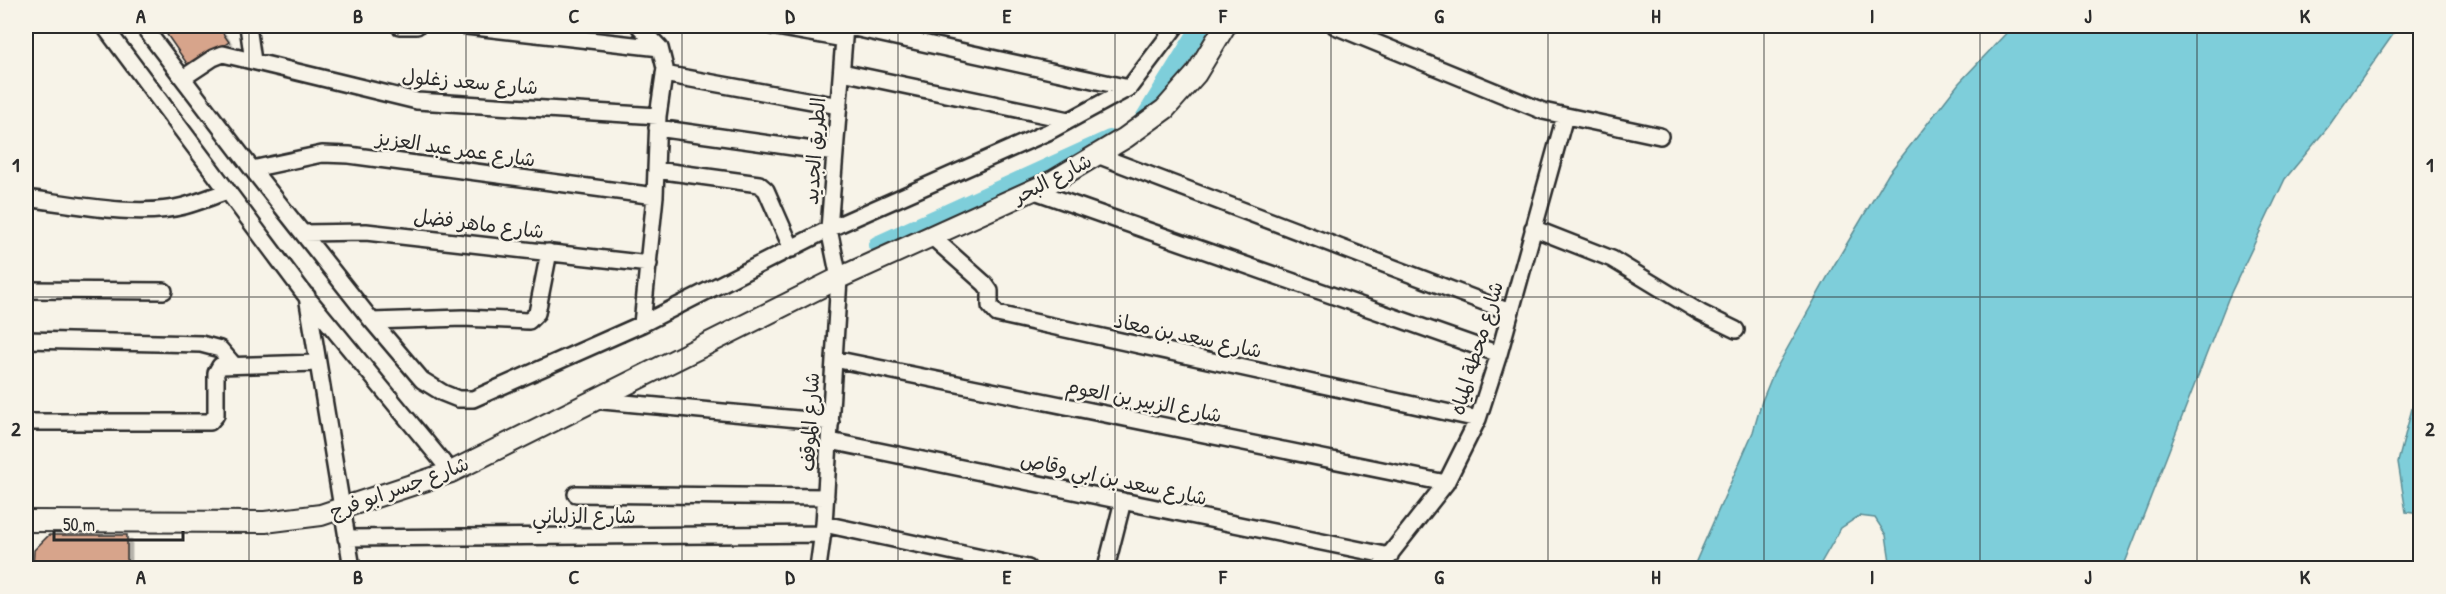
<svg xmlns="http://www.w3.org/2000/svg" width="2446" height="594" font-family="'Patrick Hand','Playpen Sans Arabic',sans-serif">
  <defs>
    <filter id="shadow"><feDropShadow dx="4.5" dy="4.5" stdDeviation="0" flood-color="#0004"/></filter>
  </defs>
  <rect width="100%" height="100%" fill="#f7f3e8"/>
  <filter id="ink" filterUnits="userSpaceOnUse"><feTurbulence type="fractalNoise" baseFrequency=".0167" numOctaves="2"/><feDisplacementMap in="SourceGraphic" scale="12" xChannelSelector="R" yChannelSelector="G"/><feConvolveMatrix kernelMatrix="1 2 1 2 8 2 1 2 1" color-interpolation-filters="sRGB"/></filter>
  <g filter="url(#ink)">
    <path fill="#7eceda" stroke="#5d8d94" stroke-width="1.5" d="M2013 26H2399L2328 127 2285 179 2228 299 2123 568H1891L1886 535 1875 518 1859 516 1841 528 1818 568H1693L1753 432 1762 401 1773 374 1833 267 1889 173 1959 83Z
      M2420 378V514L2406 512 2398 462Z"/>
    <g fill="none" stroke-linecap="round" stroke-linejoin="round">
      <path stroke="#7eceda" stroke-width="18" d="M1140 125 1201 26
        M877 245 1110 139"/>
    </g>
    <path fill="#d7a48b" stroke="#2b2b2b" stroke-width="1.5" filter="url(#shadow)" d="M161 26H218L229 42 190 68Z
      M49 535H127V565H149V568H33L34 550Z"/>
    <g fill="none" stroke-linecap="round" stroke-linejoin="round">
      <defs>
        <path id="minor" d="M104 26 306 296 451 472
          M143 26 252 169 372 321 422 380 443 393 458 399H473L642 324 829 229 1048 132 1129 88 1176 26
          M248 26 253 61
          M399 26H417
          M466 26 660 48
          M639 26 660 48 665 68 658 116 655 196 642 324
          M771 26 844 39
          M845 26 1129 88
          M1335 26 1543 111 1660 136
          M842 72 1069 120
          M664 74 839 106
          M183 78 213 58 223 54 417 101 658 116
          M657 128 835 153
          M1097 155 1510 312
          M252 169 322 154 349 155 655 196
          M656 170 759 184 766 190 792 249
          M1032 190 1499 354
          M26 198C72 204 138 218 184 206 199 202 213 196 228 191
          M1533 228 1612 259 1701 313 1736 330
          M303 233 366 232 649 264
          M930 235 985 284 990 291V306L997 314 1478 419
          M26 290 164 291
          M307 296 352 568
          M372 321 463 318 529 321 537 313 549 252
          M26 340 201 344 220 349 233 364
          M834 359 1446 483
          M592 400 831 422
          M26 422H210L216 415V373L220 366 317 363
          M830 441 1390 556
          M576 494 826 497
          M824 524 1028 568
          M346 538 823 534
          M818 568 824 524 839 278 829 229 845 26
          M1106 568 1123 501
          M1379 568 1446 483 1478 419 1499 354 1565 116"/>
        <path id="tertiary" d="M26 521 265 522 321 515 451 472 839 278 1053 181 1125 138 1165 109 1196 74 1225 26"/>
      </defs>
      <use href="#minor" stroke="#2b2b2b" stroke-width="20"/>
      <use href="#tertiary" stroke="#2b2b2b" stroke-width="24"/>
      <use href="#minor" stroke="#f7f3e8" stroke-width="15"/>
      <use href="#tertiary" stroke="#f7f3e8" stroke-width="20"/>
    </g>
  </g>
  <path fill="none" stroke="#2b2b2b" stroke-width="1.5" stroke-opacity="0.55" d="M249 26V568M466 26V568M682 26V568M898 26V568M1115 26V568M1331 26V568M1548 26V568M1764 26V568M1980 26V568M2197 26V568M26 297H2420"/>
  <g text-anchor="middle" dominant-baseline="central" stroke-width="5" stroke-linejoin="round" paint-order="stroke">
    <g font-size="20" fill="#2b2b2b" stroke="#f7f3e8">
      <text transform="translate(470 81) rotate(5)">شارع سعد زغلول</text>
      <text transform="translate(456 148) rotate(8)">شارع عمر عبد العزيز</text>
      <text transform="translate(814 151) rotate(-86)">الطريق الجديد</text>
      <text transform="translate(1052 178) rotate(-27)">شارع البحر</text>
      <text transform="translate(479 223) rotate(7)">شارع ماهر فضل</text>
      <text transform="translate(1188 335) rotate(12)">شارع سعد بن معاذ</text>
      <text transform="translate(1476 348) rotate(-73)">شارع محطة المياه</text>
      <text transform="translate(1144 400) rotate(11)">شارع الزبير بن العوم</text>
      <text transform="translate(809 422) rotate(-87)">شارع الموقف</text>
      <text transform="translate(1114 478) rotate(12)">شارع سعد بن ابي وقاص</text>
      <text transform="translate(399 487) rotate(-20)">شارع جسر ابو فرج</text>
      <text x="584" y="515">شارع الزلباني</text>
    </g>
  </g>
  <rect width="2446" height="594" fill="none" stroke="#f7f3e8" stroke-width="66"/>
  <path d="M54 531v9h129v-9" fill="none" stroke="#2b2b2b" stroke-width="3"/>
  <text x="63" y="531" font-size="18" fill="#2b2b2b" stroke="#f7f3e8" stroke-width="4.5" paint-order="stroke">50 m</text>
  <rect x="33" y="33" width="2380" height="528" fill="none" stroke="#2b2b2b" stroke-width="2"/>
  <g font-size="20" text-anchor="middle" font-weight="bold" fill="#2b2b2b">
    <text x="141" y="23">A</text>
    <text x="358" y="23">B</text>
    <text x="574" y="23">C</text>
    <text x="790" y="23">D</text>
    <text x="1007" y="23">E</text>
    <text x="1223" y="23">F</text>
    <text x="1439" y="23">G</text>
    <text x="1656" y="23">H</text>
    <text x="1872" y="23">I</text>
    <text x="2088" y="23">J</text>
    <text x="2305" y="23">K</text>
    <text x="16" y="172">1</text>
    <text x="2430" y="172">1</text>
    <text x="16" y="436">2</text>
    <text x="2430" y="436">2</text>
    <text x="141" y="584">A</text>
    <text x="358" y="584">B</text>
    <text x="574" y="584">C</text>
    <text x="790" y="584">D</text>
    <text x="1007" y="584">E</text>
    <text x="1223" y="584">F</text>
    <text x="1439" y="584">G</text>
    <text x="1656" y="584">H</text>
    <text x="1872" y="584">I</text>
    <text x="2088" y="584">J</text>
    <text x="2305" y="584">K</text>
  </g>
</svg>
